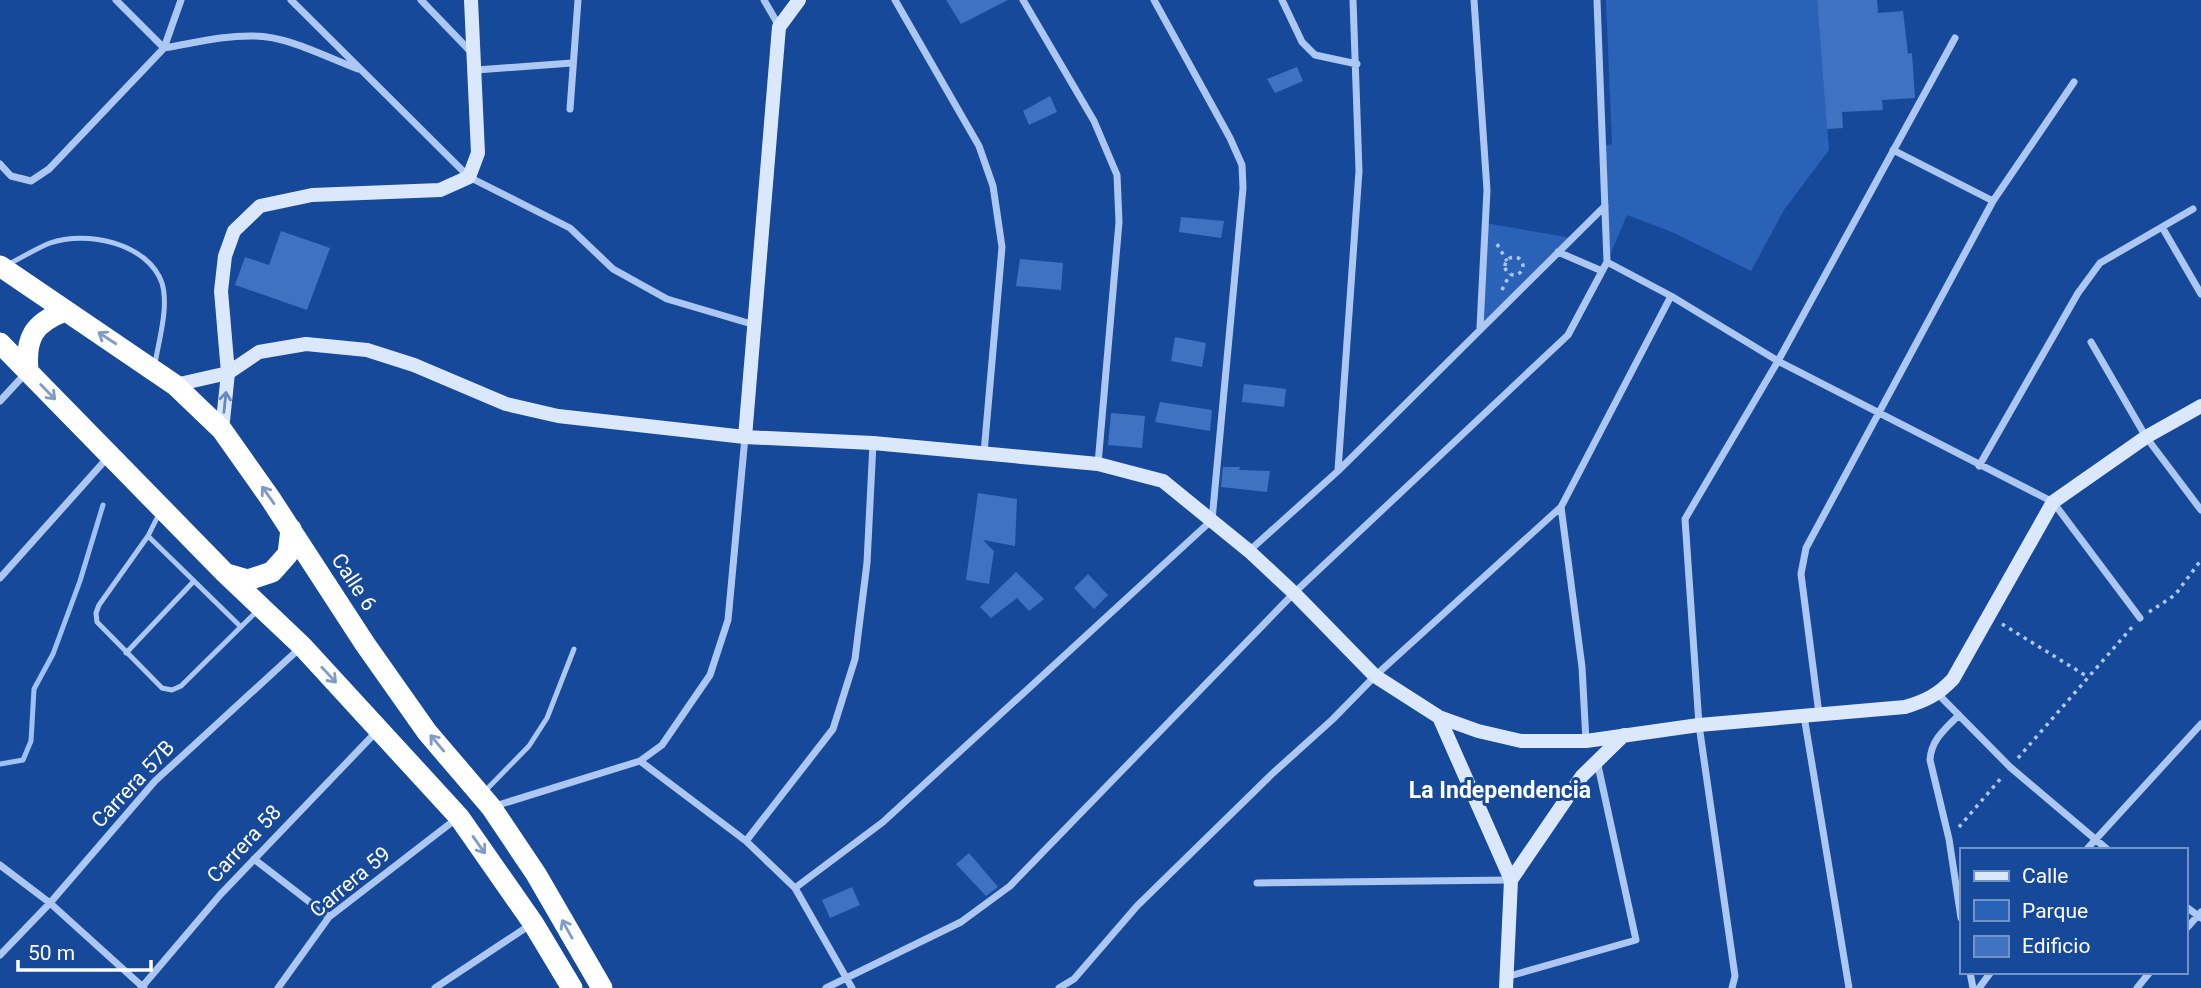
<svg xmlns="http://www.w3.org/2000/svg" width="2201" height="988" font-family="Roboto,sans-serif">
  <rect width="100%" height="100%" fill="#17499b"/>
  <path fill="#2a62b8" d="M1606 0H1817L1829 150 1784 210 1751 271 1672 232 1627 215 1607 262 1603 146 1612 144Z
    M1485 223 1572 238 1480 328Z"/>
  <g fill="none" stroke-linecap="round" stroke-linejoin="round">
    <path stroke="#9fc2f4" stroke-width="5" d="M0 764 23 760 31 741 34 689 53 654 80 581 103 505"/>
  </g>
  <path fill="#3f72c1" d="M946 0H1008L961 24Z
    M1817 0H1877L1878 13 1903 11 1908 54 1912 53 1915 98 1882 100 1883 110 1842 112 1843 128 1827 129Z
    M1297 67 1303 81 1275 93 1267 79Z
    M1050 96 1057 112 1029 125 1023 111Z
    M1181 217 1224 221 1221 238 1179 232Z
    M281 231 330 248 307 310 235 285 245 257 269 265Z
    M1020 259 1063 263 1061 290 1016 286Z
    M1175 337 1206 343 1202 367 1171 361Z
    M1244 384 1286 389 1284 407 1242 402Z
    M1160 402 1212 410 1210 431 1155 422Z
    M1111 413 1145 416 1142 448 1108 445Z
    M1223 467H1240L1239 470 1270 471 1267 492 1221 487Z
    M978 493 1017 499 1015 546 983 540 994 551 989 584 966 580Z
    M1016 572 1044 599 1029 611 1017 598 991 618 980 607Z
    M1088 574 1108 595 1094 609 1074 588Z
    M969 853 998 887 986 896 956 864Z
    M852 887 860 905 830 918 822 900Z"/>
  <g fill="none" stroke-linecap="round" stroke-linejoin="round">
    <path stroke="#acc8f2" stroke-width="3.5" stroke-dasharray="3.5 5" stroke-linecap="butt" d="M1497 244 1507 261
      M1505 266a9 9 0 1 1 18 0a9 9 0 1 1-18 0Z
      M1502 290 1510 274
      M2149 612 2175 595 2201 560
      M2002 624 2088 677
      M2018 758 2133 626
      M1959 827 2002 777"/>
    <path stroke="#acc8f2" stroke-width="5" d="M7 265C21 258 35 249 50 243 86 230 148 243 162 283 169 307 159 339 155 364
      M159 514 148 536 99 605 96 613 97 622 162 688 172 690 181 686 258 610
      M194 581 241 627
      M126 653 194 581 148 536
      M485 791 529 746 547 718 574 649"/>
    <path stroke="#acc8f2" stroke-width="7" d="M116 0 164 48C194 43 225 35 255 36 287 36 328 58 358 69
      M291 0 469 177 570 228 613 269 667 299 755 325
      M421 0 472 53
      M764 0 779 26
      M895 0 979 146 993 186 1002 247 984 453
      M1023 0 1094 121 1117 175 1119 222 1098 464
      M1282 0 1302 42 1315 55 1357 64
      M1474 0 1487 190 1480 327
      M476 70 572 63
      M570 109 578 0
      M1893 150 1993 201
      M0 164 11 176 31 181 49 169 164 48 181 0
      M2162 227 2201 294
      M1558 252 1602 271
      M1607 262 1671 296 1778 361 2053 502 2140 618
      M2091 342 2146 437 2201 510
      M0 401 25 374
      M1979 466 2078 293 2100 263 2193 209
      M1338 470 1359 171 1353 0
      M1561 507 1582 667 1586 741
      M1249 551 1338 471 1605 206
      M0 578 109 456
      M1938 694 2010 767 2108 850
      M1819 714 1801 574 1806 548 1993 201 2074 82
      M1959 715C1945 729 1931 740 1930 760L1949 839 1961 918
      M1804 716 1849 988
      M640 761 746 841 795 888 852 988
      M495 806 640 761 662 745 710 675 728 620 745 437
      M746 841 833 729 855 659 867 563 873 443
      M2086 850 2201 724
      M254 859 329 917
      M0 865 50 903 144 988
      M1257 883 1511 880
      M795 888 883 822 1212 520 1243 188 1242 165 1230 138 1154 0
      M2185 906 2201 918
      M2185 930 2201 912
      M0 955 50 903 155 781 300 648
      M1970 972 1973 988
      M1506 977 1636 940 1597 761
      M141 988 220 895 378 730
      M278 988 329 917 456 819
      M435 988 530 925
      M826 988 961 922 1010 886 1294 593 1568 335 1607 262 1597 0
      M1059 988 1074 979 1137 906 1272 774 1333 719 1375 676 1561 507 1671 296
      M1732 988 1735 976 1699 725 1685 519 1778 361 1955 38
      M1979 988 1991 972
      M2137 988 2150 972"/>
    <path stroke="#dbe8fc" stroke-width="14" d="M175 385 228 373 259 352 306 344 367 350 414 365 506 404 558 416 745 437 873 443 1098 464 1163 481 1249 551 1294 593 1375 676 1439 717 1478 731 1521 741H1586L1699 725 1905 707C1925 701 1938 695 1953 679L2053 502 2146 437 2201 406
      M222 430 228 373 221 291 225 256 234 231 260 206 312 195 440 190 469 177 478 153 471 0
      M745 437 779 27 799 0
      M1439 717 1511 880 1506 988
      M1511 880 1582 776 1624 735"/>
    <path stroke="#fff" stroke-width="21" d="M0 266 175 385 222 430 270 498 365 644 427 732 491 807 536 874 602 988
      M0 343 225 573 302 646 459 817 533 923 572 988
      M28 371C25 337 34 323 65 311
      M227 574 248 580 272 572 288 554 291 529"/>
  </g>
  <defs><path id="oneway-shaft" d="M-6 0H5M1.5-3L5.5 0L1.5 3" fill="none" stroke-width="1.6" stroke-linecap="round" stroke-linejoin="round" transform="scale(1.75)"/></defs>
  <g stroke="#7f9bc8">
    <use href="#oneway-shaft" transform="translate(107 338) rotate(-147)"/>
    <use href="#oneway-shaft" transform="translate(48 392) rotate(46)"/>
    <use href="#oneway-shaft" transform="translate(268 495) rotate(-125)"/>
    <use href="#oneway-shaft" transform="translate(329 675) rotate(47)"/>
    <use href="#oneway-shaft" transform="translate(437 743) rotate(-130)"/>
    <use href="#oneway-shaft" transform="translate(479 845) rotate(55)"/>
    <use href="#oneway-shaft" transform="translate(567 929) rotate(-119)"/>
  </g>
  <use stroke="#6589c2" href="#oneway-shaft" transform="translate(225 402) rotate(-84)"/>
  <g text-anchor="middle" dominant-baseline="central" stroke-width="6" stroke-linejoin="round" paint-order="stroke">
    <g font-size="21" fill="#fff" stroke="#17499b">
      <text transform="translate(354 582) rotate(57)">Calle 6</text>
      <text transform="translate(133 784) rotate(-47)">Carrera 57B</text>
      <text transform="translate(244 844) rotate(-47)">Carrera 58</text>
      <text transform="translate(350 882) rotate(-40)">Carrera 59</text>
    </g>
    <g font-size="23" font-weight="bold" fill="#fff" stroke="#17499b">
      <text x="1500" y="790">La Independencia</text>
    </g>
  </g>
  <rect x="1960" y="848" width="228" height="126" fill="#17499b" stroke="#7492c3" stroke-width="2"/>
  <rect x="1974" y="871" width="35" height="10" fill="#dbe8fc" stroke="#7492c3" stroke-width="2"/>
  <text x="2022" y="883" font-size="21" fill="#ffffff">Calle</text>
  <rect x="1974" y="900" width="35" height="21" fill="#2a62b8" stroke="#7492c3" stroke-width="2"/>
  <text x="2022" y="918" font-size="21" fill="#ffffff">Parque</text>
  <rect x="1974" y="936" width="35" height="21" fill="#3f72c1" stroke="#7492c3" stroke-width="2"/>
  <text x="2022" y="953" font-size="21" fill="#ffffff">Edificio</text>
  <path d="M18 960v10h133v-10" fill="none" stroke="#ffffff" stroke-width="3.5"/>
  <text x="28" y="960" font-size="21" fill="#ffffff" stroke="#17499b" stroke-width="5" paint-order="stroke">50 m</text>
</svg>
